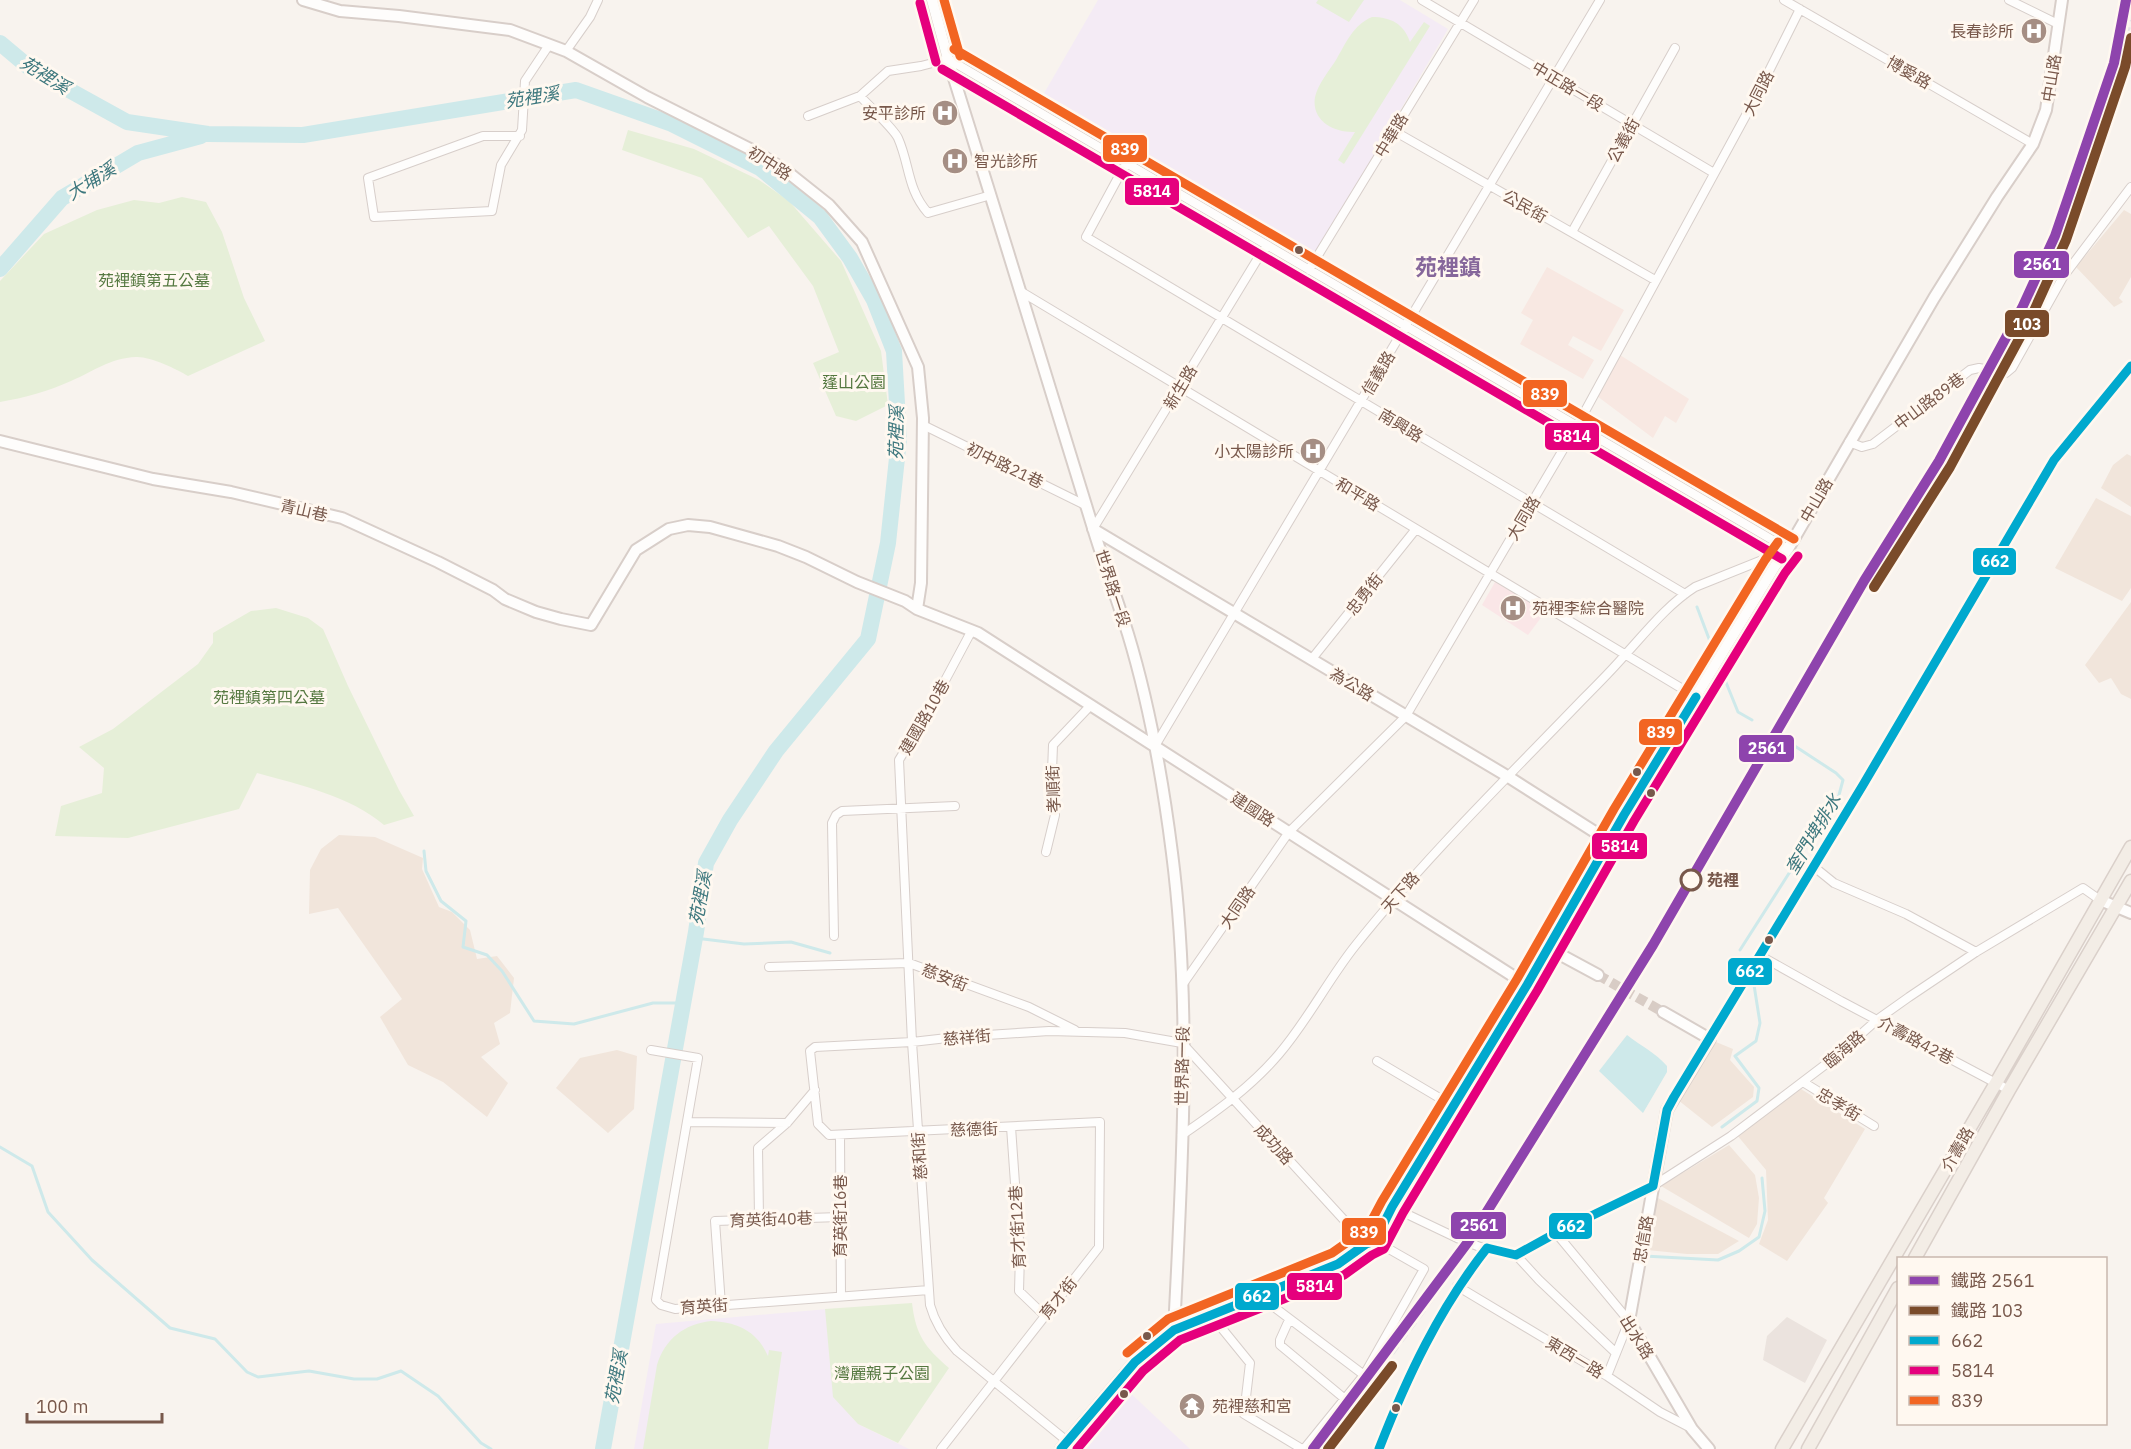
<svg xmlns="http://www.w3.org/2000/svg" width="2131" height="1449" font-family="'IBM Plex Sans','Noto Sans TC',sans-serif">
  <rect width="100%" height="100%" fill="#f8f3ee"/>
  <path fill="#f1e5db" d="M2124 210 2131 214V277L2119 298 2123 302 2114 307 2076 267Z
    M2127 454 2131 456V507L2101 488 2113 465Z
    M2096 498 2131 516V588L2122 601 2055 568Z
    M2131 602V699L2121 694 2111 678 2099 683 2085 665Z
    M339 835 375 837 423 858 422 869 439 907 452 912 470 930 477 959 497 956 514 978 510 1013 494 1023 500 1044 481 1057 508 1083 487 1117 443 1082 408 1065 380 1017 402 999 338 908 309 914 310 870 321 849Z
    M1716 1042 1733 1049 1730 1060 1754 1087 1753 1097 1712 1127 1678 1100Z
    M617 1050 637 1056 634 1109 608 1133 556 1088 580 1058Z
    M1801 1089 1865 1129 1824 1198 1828 1203 1787 1261 1759 1244 1768 1220 1766 1170 1737 1135Z
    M1729 1145 1755 1175 1759 1198 1757 1224 1749 1238 1661 1186Z
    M1656 1197 1739 1241 1718 1254H1687L1647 1250Z"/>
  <path fill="#f8e8e2" d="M1547 267 1624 310 1601 351 1573 336 1568 345 1594 360 1583 379 1520 344 1533 320 1521 313Z
    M1620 355 1689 399 1676 423 1665 416 1653 438 1597 396Z"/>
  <path fill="#ebe3de" d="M1787 1317 1827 1340 1805 1383 1763 1360 1767 1336Z"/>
  <path fill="#f4ebf5" d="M1098 0H1400L1448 29 1312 260 1039 102Z
    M828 1309 858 1424 909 1449H634L656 1324Z
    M1125 1388 1190 1449H1073Z"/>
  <path fill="#fae6e7" d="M1495 582 1546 611 1528 635 1482 605Z"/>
  <path fill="#e6efd8" d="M1318 0H1364L1349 22 1316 3Z
    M1372 17C1391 17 1404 24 1410 42L1424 22 1430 26 1344 164 1338 160 1355 132C1334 133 1311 121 1315 97 1318 84 1329 71 1336 60 1346 43 1353 25 1372 17Z
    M628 130 694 149 759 180 789 201 841 261 881 351 888 405 856 421 836 416 813 363 839 352 813 286 769 226 748 238 702 178 622 150Z
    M182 197 206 202 222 232 244 298 265 341 188 376C177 369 149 356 136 357 110 358 94 371 71 381 49 391 24 398 0 402V281L44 234 97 210 134 200 159 203Z
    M276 608 308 618 323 629 348 686 399 790 414 816 384 825C350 796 300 785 257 773L239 809 128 838 55 836 61 806 102 793 104 768 79 747 113 729 198 664 213 643V633L251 611Z
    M912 1303C916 1336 925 1347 949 1368L898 1443 858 1424 833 1397 825 1309Z
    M711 1321C737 1322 757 1331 768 1356L769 1350 782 1352 768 1449H643L657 1365C665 1339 684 1324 711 1321Z"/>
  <path fill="#cee9ea" d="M1627 1035C1641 1046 1656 1053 1667 1066V1072L1643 1113 1599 1071Z"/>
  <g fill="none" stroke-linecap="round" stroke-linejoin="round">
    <path stroke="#cee9ea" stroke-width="3" d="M1697 607 1714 652
      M1721 670 1738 712 1752 720
      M424 851 426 871 441 901 466 921 463 947 487 955 502 971 534 1021 574 1024 653 1003H683
      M695 938 744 944 791 942 830 953
      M1740 950 1839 795 1843 780 1836 773 1781 737
      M1722 1127 1757 1101 1759 1088 1735 1056 1756 1041 1760 1023 1754 985
      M0 1147 32 1166 48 1212 92 1260 170 1328 215 1339 247 1372 258 1377 309 1371 354 1379H377L401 1371 438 1396 481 1443 491 1449
      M1644 1256 1718 1260 1739 1251 1759 1237 1765 1211 1762 1178"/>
    <path stroke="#cee9ea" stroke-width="16" d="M0 43 31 69 127 122 208 134 303 135 576 90 672 124 760 168 820 217 850 258 874 300 894 351 899 439 888 543 868 639 776 751 730 820 706 863 696 932 603 1449
      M0 269 62 198 138 153 201 136"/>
    <path stroke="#d8ccc5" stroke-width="10" stroke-dasharray="10 5" stroke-linecap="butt" d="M1598 975 1663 1012"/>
    <defs>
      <path id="street" d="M1422 0 1714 173
        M1784 0 2033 144
        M2009 0 2058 24
        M566 51 590 17 598 0
        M860 96C869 106 894 129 898 138 910 165 907 189 928 213L991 195
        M808 116 860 96 888 71 921 66 948 59 1788 549
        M1394 131 1655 280
        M520 136H483L368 178 374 217 492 211 501 165 522 130 525 81 549 45
        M1126 163 1086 237 1685 594
        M1572 232 1675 48
        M1309 270 1474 0
        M1020 291 1696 697
        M923 425 1087 506
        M1849 442 1862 447 1873 444 1970 370 1979 368 2006 373 2012 368 2063 277 2131 187
        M1093 529 1266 245
        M972 630 925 718 899 760 912 1042 930 1305C935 1323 944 1337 957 1351L1067 1441
        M1311 660 1416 529
        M1155 746 1600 0
        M1046 852 1055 815 1052 772 1053 745 1091 705
        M1813 866 1834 883 1906 914 1976 952
        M834 936 832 823 836 815 842 811 955 806
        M1759 955 1841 1001 2009 1090
        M769 967 909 963 1029 1007 1075 1030
        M1183 984 1289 832 1406 716 1577 426 1757 95 1800 9
        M1710 1039 1863 785 2054 460 2131 366
        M651 1050 698 1058 656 1300 661 1305 675 1309 929 1290
        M1377 1061 1453 1106
        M1803 1082 1874 1126
        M687 1122 787 1123
        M1011 1127 1020 1254 1019 1291 1044 1315
        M840 1135 841 1296
        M1182 1135C1217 1111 1251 1087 1279 1054 1308 1020 1328 980 1355 946 1425 858 1505 780 1583 699 1597 685 1611 671 1624 656 1646 632 1667 605 1695 587L1787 550
        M1392 1207 1457 1238 1480 1247 1516 1255 1556 1233 1653 1186 1731 1136 1834 1058 1878 1019 1909 997 1976 952 2083 888 2100 900
        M759 1218 758 1148 787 1123 815 1090
        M1556 1233 1629 1321 1607 1376
        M1516 1255 1539 1280 1616 1353
        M1457 1286 1607 1376 1660 1412 1691 1428
        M1258 1295 1364 1375 1424 1269 1375 1241
        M721 1305 715 1221 840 1217
        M1211 1315 1250 1363 1244 1414 1302 1449
        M1289 1320 1280 1340V1345L1345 1399
        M941 1449 1099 1247 1100 1122 829 1135 818 1124 810 1051 815 1047 912 1042 956 1037 1049 1031 1125 1033 1182 1043 1366 1244
        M1304 1449 1364 1375
        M1379 1449C1405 1378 1439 1306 1487 1248"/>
      <path id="secondary" d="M303 0 340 11 399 16 510 30 566 51 647 97 756 152 785 170 829 205 862 242 918 367 923 418 921 583 917 609
        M932 0 948 59C997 215 1045 372 1093 528 1104 564 1117 599 1128 634 1149 703 1163 782 1172 853 1192 1008 1182 1173 1174 1330
        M0 441 153 479 231 492 342 518 438 562 493 590 505 599 536 612 561 619 591 625 636 550 669 529 688 525 710 527 778 546 806 557 857 582 905 601 917 609 978 633 1527 985
        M1093 529 1507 776 1609 841
        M2100 900 2131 913
        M1548 948 1598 975
        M1663 1012 1710 1039 1667 1110 1629 1321 1692 1429 1709 1449
        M1061 1449 1135 1362 1174 1330 1338 1264 1366 1244 1375 1241 1392 1207 1527 985 1624 815 1775 566 1788 549 1934 298 1997 197 2033 144 2046 110 2062 0"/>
      <path id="primary" d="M1915 1258 2009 1090 2131 881
        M1782 1449 1996 1083 2131 847
        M1808 1449 1898 1288"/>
    </defs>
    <use href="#street" stroke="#d7ceca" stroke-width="10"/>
    <use href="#secondary" stroke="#d8cec9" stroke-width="14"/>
    <use href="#primary" stroke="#dad0ca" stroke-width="15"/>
    <use href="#street" stroke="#fefdfc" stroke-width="8"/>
    <use href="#secondary" stroke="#fefdfc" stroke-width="10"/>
    <use href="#primary" stroke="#f3ede6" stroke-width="12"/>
    <path stroke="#e5e3e6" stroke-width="3" stroke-dasharray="9 6" stroke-linecap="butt" d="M1342 1409 1389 1359 1473 1244 1658 946 1868 583 1943 464 1981 390 2029 311 2062 239 2098 138 2120 66 2131 20"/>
    <defs>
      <path id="bus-1" d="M1653 1186 1667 1110 1674 1097 1863 785 2054 460 2131 366
        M1487 1248 1516 1255 1556 1233 1653 1186
        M1061 1449 1135 1362 1174 1330 1338 1264 1366 1244 1375 1241 1392 1207 1527 985 1624 815 1696 697
        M1379 1449C1407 1377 1439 1309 1487 1248"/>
      <path id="bus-2" d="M920 3 936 62
        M942 69 1782 559
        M1077 1449 1143 1371 1180 1340 1344 1275 1372 1255 1384 1249 1403 1213 1537 991 1634 821 1785 573 1798 556"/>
      <path id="bus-3" d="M944 0 960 56
        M954 49 1794 539
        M1127 1353 1168 1319 1332 1253 1359 1234 1366 1231 1382 1201 1517 979 1614 809 1765 560 1778 542"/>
    </defs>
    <use href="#bus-1" stroke="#fff8f0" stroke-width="14"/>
    <use href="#bus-2" stroke="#fff8f0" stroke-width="14"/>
    <use href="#bus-3" stroke="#fff8f0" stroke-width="14"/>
    <use href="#bus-1" stroke="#00a9ce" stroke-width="9"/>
    <use href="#bus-2" stroke="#e5007d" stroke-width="9"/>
    <use href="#bus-3" stroke="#f26522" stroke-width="9"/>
    <defs>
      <path id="rail-1" d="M1313 1449 1468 1242 1653 945 1864 581 1939 461 2022 308 2055 236 2114 63 2126 0"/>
      <path id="rail-2" d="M1874 587 1950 467 2033 313 2066 240 2125 67 2131 38
        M1328 1449 1392 1366"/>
    </defs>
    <use href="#rail-1" stroke="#fff8f0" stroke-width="15"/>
    <use href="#rail-2" stroke="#fff8f0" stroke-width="15"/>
    <use href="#rail-1" stroke="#8e44ad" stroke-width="10"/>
    <use href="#rail-2" stroke="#7a4b2a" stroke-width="10"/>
  </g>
  <defs>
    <symbol id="hospital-disc" viewBox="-11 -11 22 22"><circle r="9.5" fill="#a58e84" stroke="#fff8f0"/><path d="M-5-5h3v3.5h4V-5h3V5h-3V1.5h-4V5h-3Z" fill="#fff"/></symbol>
    <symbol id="temple-disc" viewBox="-11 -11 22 22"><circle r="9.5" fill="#a58e84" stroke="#fff8f0"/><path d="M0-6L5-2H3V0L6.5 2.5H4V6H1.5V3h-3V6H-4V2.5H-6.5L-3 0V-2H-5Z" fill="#fff"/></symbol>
  </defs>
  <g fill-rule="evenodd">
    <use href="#hospital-disc" x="2019" y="16" width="30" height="30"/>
    <use href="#hospital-disc" x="930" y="98" width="30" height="30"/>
    <use href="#hospital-disc" x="940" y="146" width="30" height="30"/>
    <use href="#hospital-disc" x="1298" y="436" width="30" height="30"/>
    <use href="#hospital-disc" x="1498" y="593" width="30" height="30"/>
    <use href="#temple-disc" x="1177" y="1391" width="30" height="30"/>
  </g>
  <g fill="#78584b" stroke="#fff8f0" stroke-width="2">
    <circle cx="1299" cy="250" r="5"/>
    <circle cx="1637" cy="772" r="5"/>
    <circle cx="1651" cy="793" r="5"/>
    <circle cx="1769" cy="940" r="5"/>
    <circle cx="1147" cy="1336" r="5"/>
    <circle cx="1124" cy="1394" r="5"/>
    <circle cx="1396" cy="1408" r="5"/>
  </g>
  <circle fill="#fff8f0" stroke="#78584b" stroke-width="3" cx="1691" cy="880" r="10"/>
  <g text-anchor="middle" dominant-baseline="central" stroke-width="6" stroke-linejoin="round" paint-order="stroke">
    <g font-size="16" fill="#78584b" stroke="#fff8f0" text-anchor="end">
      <text x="2014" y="31">長春診所</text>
      <text x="926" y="113">安平診所</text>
      <text x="974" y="161" text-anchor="start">智光診所</text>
      <text x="1294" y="451">小太陽診所</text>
      <text x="1532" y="608" text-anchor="start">苑裡李綜合醫院</text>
      <text x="1212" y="1406" text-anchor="start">苑裡慈和宮</text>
    </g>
    <g font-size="16" fill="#78584b" stroke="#fff8f0">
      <text transform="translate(1909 72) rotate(30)">博愛路</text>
      <text transform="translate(2051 78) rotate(-81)">中山路</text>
      <text transform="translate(1568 86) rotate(31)">中正路一段</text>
      <text transform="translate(1758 93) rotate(-63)">大同路</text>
      <text transform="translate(1391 135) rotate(-59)">中華路</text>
      <text transform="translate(1623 140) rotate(-61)">公義街</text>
      <text transform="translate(770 163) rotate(32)">初中路</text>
      <text transform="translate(1525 206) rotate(30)">公民街</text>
      <text transform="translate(1378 373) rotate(-59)">信義路</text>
      <text transform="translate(1180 387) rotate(-59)">新生路</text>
      <text transform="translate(1929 401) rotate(-37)">中山路89巷</text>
      <text transform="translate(1401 425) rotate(31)">南興路</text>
      <text transform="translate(1005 465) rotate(26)">初中路21巷</text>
      <text transform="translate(1358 494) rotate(31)">和平路</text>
      <text transform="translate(1816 500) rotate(-60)">中山路</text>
      <text transform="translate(304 510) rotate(13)">青山巷</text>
      <text transform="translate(1523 518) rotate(-59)">大同路</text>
      <text transform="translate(1113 588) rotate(72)">世界路一段</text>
      <text transform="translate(1364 594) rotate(-52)">忠勇街</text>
      <text transform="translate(1352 684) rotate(31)">為公路</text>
      <text transform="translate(924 717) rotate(-60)">建國路10巷</text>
      <text transform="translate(1053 789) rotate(-92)">孝順街</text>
      <text transform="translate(1253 809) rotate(33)">建國路</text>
      <text transform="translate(1400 892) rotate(-49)">天下路</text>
      <text transform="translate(1237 907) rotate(-55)">大同路</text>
      <text transform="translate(945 977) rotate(21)">慈安街</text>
      <text transform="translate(967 1037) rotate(-5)">慈祥街</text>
      <text transform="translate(1916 1040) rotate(28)">介壽路42巷</text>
      <text transform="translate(1844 1049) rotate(-41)">臨海路</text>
      <text transform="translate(1182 1066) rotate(-89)">世界路一段</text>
      <text transform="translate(1839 1104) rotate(31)">忠孝街</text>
      <text transform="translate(974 1129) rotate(-2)">慈德街</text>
      <text transform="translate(1274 1144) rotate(48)">成功路</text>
      <text transform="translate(1957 1149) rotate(-60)">介壽路</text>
      <text transform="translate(919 1156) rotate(-94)">慈和街</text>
      <text transform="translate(840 1216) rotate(-90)">育英街16巷</text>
      <text transform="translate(771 1219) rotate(-2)">育英街40巷</text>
      <text transform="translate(1017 1227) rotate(-93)">育才街12巷</text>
      <text transform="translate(1643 1239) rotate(-80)">忠信路</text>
      <text transform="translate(1058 1298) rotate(-51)">育才街</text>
      <text transform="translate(704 1306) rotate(-4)">育英街</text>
      <text transform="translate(1637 1337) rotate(58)">出水路</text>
      <text transform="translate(1575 1357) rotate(31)">東西一路</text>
    </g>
    <g font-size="16" fill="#557840" stroke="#fff8f0">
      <text x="154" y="280">苑裡鎮第五公墓</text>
      <text x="854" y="382">蓬山公園</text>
      <text x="269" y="697">苑裡鎮第四公墓</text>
      <text x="882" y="1373">灣麗親子公園</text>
    </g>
    <g font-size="16" font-weight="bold" fill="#78584b" stroke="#fff8f0" text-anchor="start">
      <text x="1707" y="880">苑裡</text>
    </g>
    <g font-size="18" font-style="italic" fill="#3e787e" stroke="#fff8f0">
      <text transform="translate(45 75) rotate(32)">苑裡溪</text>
      <text transform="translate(532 97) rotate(-9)">苑裡溪</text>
      <text transform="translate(91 181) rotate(-32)">大埔溪</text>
      <text transform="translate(896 433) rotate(-89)">苑裡溪</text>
      <text transform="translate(1813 834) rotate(-59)">奎門埤排水</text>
      <text transform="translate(700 898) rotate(-80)">苑裡溪</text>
      <text transform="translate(616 1377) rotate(-80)">苑裡溪</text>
    </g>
    <g font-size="22" font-weight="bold" fill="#86679b" stroke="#fff8f0">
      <text x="1448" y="266">苑裡鎮</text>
    </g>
  </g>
  <g stroke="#fff8f0" stroke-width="2">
    <rect x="1102" y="134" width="46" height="29" rx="6" fill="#f26522"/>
    <rect x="1124" y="177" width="56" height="29" rx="6" fill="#e5007d"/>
    <rect x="2013" y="250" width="57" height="29" rx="6" fill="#8e44ad"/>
    <rect x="2004" y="309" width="46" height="29" rx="6" fill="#7a4b2a"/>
    <rect x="1522" y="379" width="46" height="29" rx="6" fill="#f26522"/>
    <rect x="1544" y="422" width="56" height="29" rx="6" fill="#e5007d"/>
    <rect x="1972" y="547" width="45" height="29" rx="6" fill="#00a9ce"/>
    <rect x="1638" y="718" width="45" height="28" rx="6" fill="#f26522"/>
    <rect x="1738" y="734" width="57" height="29" rx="6" fill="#8e44ad"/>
    <rect x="1591" y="832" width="57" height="28" rx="6" fill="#e5007d"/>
    <rect x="1727" y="957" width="46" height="29" rx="6" fill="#00a9ce"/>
    <rect x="1450" y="1211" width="57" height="29" rx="6" fill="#8e44ad"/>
    <rect x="1548" y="1212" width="45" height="28" rx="6" fill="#00a9ce"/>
    <rect x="1341" y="1217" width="46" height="29" rx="6" fill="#f26522"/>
    <rect x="1286" y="1272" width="57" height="29" rx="6" fill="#e5007d"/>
    <rect x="1234" y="1282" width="46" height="29" rx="6" fill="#00a9ce"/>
  </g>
  <g font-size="16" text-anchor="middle" font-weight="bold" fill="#fff">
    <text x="1125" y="155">839</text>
    <text x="1152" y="197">5814</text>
    <text x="2042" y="270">2561</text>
    <text x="2027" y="330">103</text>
    <text x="1545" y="400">839</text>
    <text x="1572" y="442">5814</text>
    <text x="1995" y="567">662</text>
    <text x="1661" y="738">839</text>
    <text x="1767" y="754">2561</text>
    <text x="1620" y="852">5814</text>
    <text x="1750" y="977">662</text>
    <text x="1479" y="1231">2561</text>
    <text x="1571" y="1232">662</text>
    <text x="1364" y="1238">839</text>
    <text x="1315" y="1292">5814</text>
    <text x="1257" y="1302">662</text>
  </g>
  <rect x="1897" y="1257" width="210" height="168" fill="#fff8f0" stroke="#c9b8ae" stroke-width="1.5"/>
  <rect x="1909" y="1276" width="30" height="9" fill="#8e44ad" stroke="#c9b8ae" stroke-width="1.5"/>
  <text x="1951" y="1287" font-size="18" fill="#78584b">鐵路 2561</text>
  <rect x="1909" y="1306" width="30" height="9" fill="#7a4b2a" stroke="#c9b8ae" stroke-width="1.5"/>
  <text x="1951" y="1317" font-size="18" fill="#78584b">鐵路 103</text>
  <rect x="1909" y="1336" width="30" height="9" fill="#00a9ce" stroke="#c9b8ae" stroke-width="1.5"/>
  <text x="1951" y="1347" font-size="18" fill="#78584b">662</text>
  <rect x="1909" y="1366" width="30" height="9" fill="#e5007d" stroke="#c9b8ae" stroke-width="1.5"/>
  <text x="1951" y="1377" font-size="18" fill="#78584b">5814</text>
  <rect x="1909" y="1396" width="30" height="9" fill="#f26522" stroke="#c9b8ae" stroke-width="1.5"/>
  <text x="1951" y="1407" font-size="18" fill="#78584b">839</text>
  <path d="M27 1413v9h135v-9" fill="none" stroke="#78584b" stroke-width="3"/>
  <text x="36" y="1413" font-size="18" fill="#78584b" stroke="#fff8f0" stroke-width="4.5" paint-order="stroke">100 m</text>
</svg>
